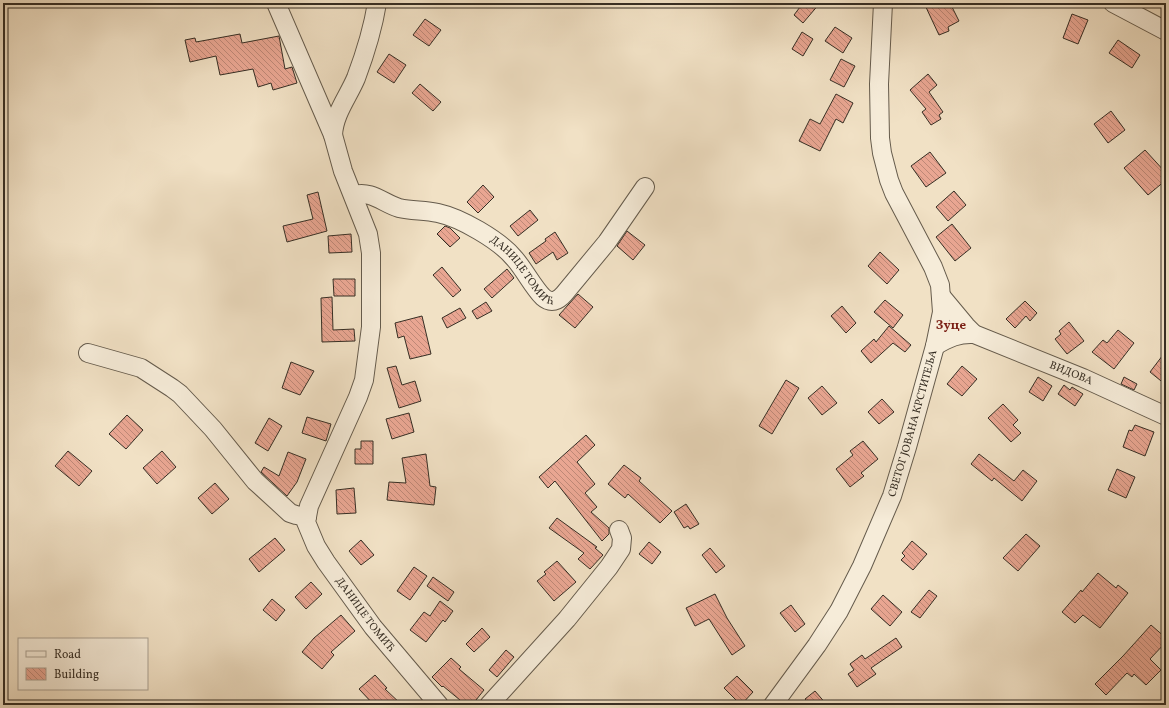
<svg xmlns="http://www.w3.org/2000/svg" width="1169" height="708" font-family="Vollkorn,serif">
  <defs>
    <pattern id="building-back-hatch" width="6" height="6" patternUnits="userSpaceOnUse"><rect width="6" height="6" fill="#e9a692"/><path d="M-1 5l2 2M0 0l6 6M5-1l2 2" fill="none" stroke="#be8877"/></pattern>
  </defs>
  <rect width="100%" height="100%" fill="#f1e1c5"/>
  <filter id="stains"><feTurbulence type="fractalNoise" baseFrequency=".005" numOctaves="4"/><feColorMatrix values="0 0 0 0 .2 0 0 0 0 .09 0 0 0 0 .02 0 0 0 .5 -.17"/></filter>
  <radialGradient id="worn" r=".72"><stop offset=".6" stop-color="#630" stop-opacity="0"/><stop offset="1" stop-color="#630" stop-opacity=".3"/></radialGradient>
  <path fill="url(#building-back-hatch)" stroke="#362e24" d="M803 3H820L803 23 794 15Z
    M924 3H950L959 21 948 27 949 31 939 35Z
    M1072 14 1088 20 1078 44 1063 38Z
    M425 19 441 30 429 46 413 35Z
    M835 27 852 38 843 53 825 41Z
    M802 32 813 39 803 56 792 49Z
    M240 34 242 43 279 36 285 69 292 67 297 83 273 90 271 83 258 87 253 69 220 75 216 56 190 62 185 40 195 38 196 42Z
    M1118 40 1140 55 1132 68 1109 53Z
    M389 54 406 65 394 83 377 72Z
    M841 59 855 66 844 87 830 80Z
    M928 74 937 85 929 92 943 112 939 115 941 119 931 125 922 112 926 109 910 90Z
    M420 84 441 102 433 111 412 93Z
    M836 94 853 103 843 123 836 119 820 151 799 141 810 119 820 124Z
    M1111 111 1125 130 1108 143 1094 124Z
    M1145 150 1166 173V180L1148 195 1124 168Z
    M930 152 946 173 926 187 911 166Z
    M483 185 494 197 478 213 467 202Z
    M954 191 966 205 948 221 936 207Z
    M318 192 327 231 287 242 283 226 313 219 307 195Z
    M530 210 538 220 518 236 510 226Z
    M952 224 971 248 955 261 936 237Z
    M445 226 450 228 460 238 450 247 437 234Z
    M627 231 645 245 633 260 617 246Z
    M555 232 568 253 557 260 553 252 536 264 529 253 546 241 545 239Z
    M351 234 352 252 329 253 328 236Z
    M880 252 899 270 887 284 868 266Z
    M442 267 461 290 453 297 433 275Z
    M507 269 514 278 492 298 484 289Z
    M333 279H355V296H334Z
    M578 294 593 307 575 328 559 315Z
    M332 297 333 330 354 329 355 341 322 342 321 298Z
    M885 300 903 315 893 328 874 312Z
    M1025 301 1037 313 1030 321 1026 316 1015 328 1006 319Z
    M486 302 492 311 477 319 472 311Z
    M842 306 856 323 846 333 831 316Z
    M460 308 466 318 447 328 442 318Z
    M422 316 431 354 410 359 404 336 398 338 395 323Z
    M1069 322 1084 341 1067 354 1055 339 1061 334 1059 331Z
    M889 326 911 345 905 352 893 343 871 363 861 351 874 339 876 342Z
    M1118 330 1134 343 1114 369 1092 352 1103 340 1107 343Z
    M1166 351V385L1150 372Z
    M291 362 314 371 300 395 282 388Z
    M396 366 402 385 415 381 421 401 399 408 387 368Z
    M962 366 977 379 962 396 947 384Z
    M1038 377 1052 386 1043 401 1029 392Z
    M1124 377 1137 384 1134 390 1121 384Z
    M786 380 799 388 772 434 759 426Z
    M1064 385 1070 390 1072 387 1083 394 1075 406 1058 394Z
    M822 386 837 403 822 415 808 398Z
    M882 399 894 412 879 424 868 412Z
    M1003 404 1018 420 1013 425 1021 433 1011 442 988 418Z
    M409 413 414 432 392 439 386 419Z
    M127 415 143 430 126 449 109 434Z
    M307 417 331 424 326 441 302 433Z
    M269 418 282 426 268 451 255 443Z
    M1135 425 1154 432 1145 456 1123 447 1129 430 1132 431Z
    M586 435 595 445 577 462 595 484 585 493 597 507 591 512 609 528V534L602 541 555 481 548 488 539 477Z
    M361 441H373V464H355V449H361Z
    M863 441 878 459 861 473 864 476 850 487 836 469 853 455 850 451Z
    M68 451 92 471 79 486 55 466Z
    M162 451 176 467 157 484 143 468Z
    M288 452 306 459 297 482 287 496 261 472 264 467 279 476Z
    M426 454 430 486 436 487 434 505 387 500 389 482 406 483 402 458Z
    M979 454 1014 481 1023 470 1037 481 1022 501 994 478 992 481 971 464Z
    M624 465 641 478 639 481 672 511 660 523 628 494 625 498 608 484Z
    M1117 469 1135 477 1126 498 1108 490Z
    M215 483 229 499 212 514 198 498Z
    M354 488 356 513 337 514 336 490Z
    M686 504 699 524 690 529 688 526 684 528 674 512Z
    M557 518 597 547 595 548 603 555 590 569 578 559 584 553 549 528Z
    M1026 534 1040 546 1018 571 1003 558Z
    M275 538 285 550 259 572 249 559Z
    M361 540 374 555 361 565 349 551Z
    M912 541 927 554 913 570 901 560 905 556 902 553Z
    M649 542 661 552 652 564 639 554Z
    M710 548 725 566 716 573 702 555Z
    M557 561 576 582 554 601 537 581 546 574 544 572Z
    M414 567 427 576 410 600 397 591Z
    M1098 573 1116 588 1118 585 1128 593 1100 628 1083 615 1075 623 1062 612 1081 590 1082 592Z
    M433 577 454 592 448 601 427 586Z
    M311 582 322 594 306 609 295 597Z
    M929 590 937 596 920 618 911 612Z
    M715 594 727 618 745 646 732 655 709 619 695 626 686 608Z
    M883 595 902 612 890 626 871 609Z
    M272 599 285 610 276 621 263 610Z
    M440 601 453 611 445 622 443 620 426 642 410 630 424 612 430 616Z
    M791 605 805 624 795 632 780 613Z
    M341 615 355 631 331 652 334 655 322 669 302 652 314 638Z
    M1151 625 1166 638V642L1150 659 1161 670 1146 685 1134 674 1132 677 1127 673 1106 695 1095 684 1123 656Z
    M482 628 490 637 474 652 466 644Z
    M896 638 902 647 871 668 876 674 857 687 848 674 854 670 850 664 862 655 865 659Z
    M506 650 514 657 497 677 489 670Z
    M451 658 461 667 459 669 484 690 472 705H466L443 686 442 687 432 677Z
    M375 675 387 688 385 689 402 705H374L359 689Z
    M737 676 753 692 741 705 724 688Z
    M815 691 827 705H810L805 699Z"/>
  <g fill="none" stroke-linecap="round" stroke-linejoin="round">
    <defs>
      <g id="minor">
        <path id="s1" d="M276 3 333 135 343 171 368 234 371 253V327L364 380 358 397 309 506 306 522 316 546 326 562 373 627 439 705"/>
        <path d="M1113 3 1166 31"/>
        <path d="M333 135C334 114 348 97 356 78 365 54 373 28 377 3"/>
        <path id="s2" d="M354 195C371 190 383 203 399 208 412 211 425 210 438 213 461 218 499 240 514 258 524 269 533 287 543 297 551 304 558 301 564 294L607 242 645 187"/>
        <path id="s3" d="M941 296 966 326 974 334 1083 378 1166 416"/>
        <path d="M935 346C948 338 959 333 974 334"/>
        <path d="M88 353 141 368 172 388 180 394 213 429 255 481 290 513 296 515 307 517"/>
        <path d="M489 705 567 619 609 567 621 549 622 538 619 530"/>
        <path id="s4" d="M773 705 817 645 839 611 862 566 892 496 907 447 935 346 942 312 940 285 933 267 894 193 889 180 882 153 880 138 879 84 883 3"/>
      </g>
    </defs>
    <use href="#minor" stroke="#655b4c" stroke-width="20"/>
    <use href="#minor" stroke="#f6ecd9" stroke-width="18"/>
  </g>
  <g text-anchor="middle" dominant-baseline="central" stroke-width="3.5" stroke-linejoin="round" paint-order="stroke">
    <g font-size="11" fill="#362e24" stroke="#f6ecd9">
      <text stroke="none"><textPath href="#s2" startOffset="192">ДАНИЦЕ ТОМИЋ</textPath></text>
      <text stroke="none"><textPath href="#s3" startOffset="155">ВИДОВА</textPath></text>
      <text stroke="none"><textPath href="#s4" startOffset="317">СВЕТОГ ЈОВАНА КРСТИТЕЉА</textPath></text>
      <text stroke="none"><textPath href="#s1" startOffset="660">ДАНИЦЕ ТОМИЋ</textPath></text>
    </g>
    <g font-size="13" font-weight="bold" fill="#7a1f14" stroke="#f6ecd9">
      <text x="951" y="326">Зуце</text>
    </g>
  </g>
  <rect width="1169" height="708" fill="none" stroke="#f1e1c5" stroke-width="16"/>
  <rect x="4" y="4" width="1161" height="700" fill="none" stroke="#362e24" stroke-width="2"/>
  <rect x="8" y="8" width="1153" height="692" fill="none" stroke="#362e24"/>
  <rect x="18" y="638" width="130" height="52" fill="#f6ecd9" stroke="#a9a091"/>
  <rect x="26" y="651" width="20" height="6" fill="#f6ecd9" stroke="#a9a091"/>
  <text x="54" y="658" font-size="12" fill="#362e24">Road</text>
  <rect x="26" y="668" width="20" height="12" fill="url(#building-back-hatch)" stroke="#a9a091"/>
  <text x="54" y="678" font-size="12" fill="#362e24">Building</text>
  <rect width="100%" height="100%" filter="url(#stains)"/>
  <rect width="100%" height="100%" fill="url(#worn)"/>
</svg>
